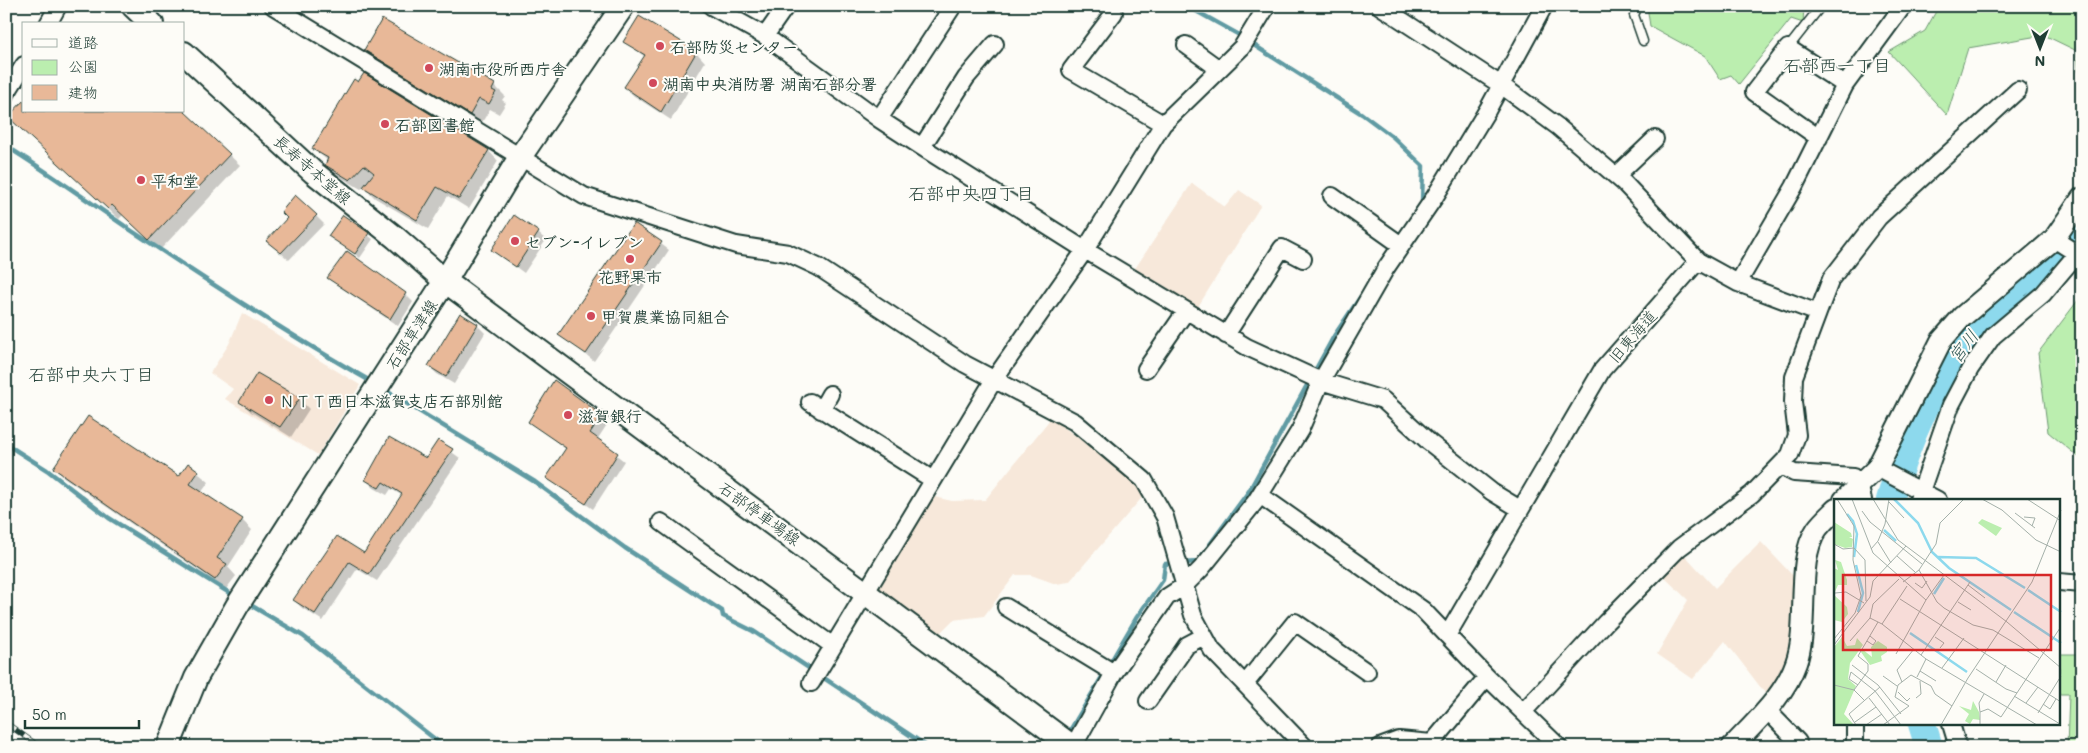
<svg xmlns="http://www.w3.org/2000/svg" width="2088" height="753" font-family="Mali,'Klee One',sans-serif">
  <rect width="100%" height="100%" fill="#fdfcf7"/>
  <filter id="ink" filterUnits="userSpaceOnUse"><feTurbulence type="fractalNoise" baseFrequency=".02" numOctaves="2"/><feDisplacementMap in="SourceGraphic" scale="10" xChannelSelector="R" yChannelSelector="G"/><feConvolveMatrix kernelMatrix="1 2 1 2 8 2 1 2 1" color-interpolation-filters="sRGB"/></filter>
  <g filter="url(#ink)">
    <path fill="#f7e8da" d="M1192 183 1225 207 1239 190 1261 205 1196 310 1134 270Z
      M242 313 360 385 318 455 225 399 233 389 210 373 229 344Z
      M1051 418 1133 478 1146 493 1069 582 1056 584 1031 575H1015L984 616 953 620 937 636 873 588 930 496 952 501 985 500Z
      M1761 542 1795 578 1792 655 1768 697 1725 641 1693 679 1657 654 1688 600 1661 574 1684 554 1715 588Z"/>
    <path fill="#bbeeaf" stroke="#6d9672" d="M1647 6H1804L1803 23 1791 19 1739 84 1731 75 1720 79 1705 56 1650 26Z
      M1939 6H2082V120L2077 51 2044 35 1968 48 1947 115 1889 52 1925 31Z
      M2082 295V460L2048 432 2038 353Z
      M2059 654H2082V747H2067L2069 694H2059Z"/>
    <path fill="#0003" d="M639 18 696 52 705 62 671 120 634 96 625 87 645 57 625 41Z
      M382 21 494 85 505 96 502 100 506 103 499 114 490 109 481 124 376 60 365 50Z
      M24 111H182L240 165 160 250 123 215 119 219 20 127Z
      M314 149 488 150 498 161 469 209 448 196 428 229 375 198 364 187 361 189 337 175 326 164 328 161Z
      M316 216 324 224 289 260 267 241Z
      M343 217 373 239 360 258 330 236Z
      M634 224 669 250 594 361 560 334Z
      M538 233 546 240 524 273 493 250Z
      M329 278 405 294 413 302 398 326 337 285Z
      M477 325 485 333 454 384 437 374 429 366Z
      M299 399 309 409 291 437 251 412 241 402Z
      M601 416 608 423 597 440 624 461 593 509 548 478 567 450 529 421Z
      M438 442 460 458 377 581 357 569 323 621 302 608 294 600 338 538 364 554 403 496 391 489 387 495 374 488 366 480 427 460Z
      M188 465 209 482 201 493 242 520 252 530 228 567 236 576 226 589 65 478 54 468 179 478Z"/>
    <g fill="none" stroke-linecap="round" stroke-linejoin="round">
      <path stroke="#619ba3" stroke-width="4.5" d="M1187 6 1243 37
        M1249 42 1362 114 1393 137 1423 166 1422 204
        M6 146C48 172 88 201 129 229 209 282 289 335 372 382
        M383 389 535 482 625 548 722 611 723 616 753 631 928 747
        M6 444 47 470 109 518 236 597
        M1183 563 1197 562 1249 491 1334 336 1361 296
        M247 603 303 636 445 747
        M1109 665 1137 617 1163 580 1165 564 1175 563
        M1068 734 1105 672"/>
      <path stroke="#8dd9ed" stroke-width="28" d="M1890 500C1905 446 1937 368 1976 328 2011 292 2053 264 2082 223
        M1922 724 1929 747"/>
    </g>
    <path fill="#e8b898" stroke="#1f3d34" d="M639 16 697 51 661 112 624 87 645 55 623 42Z
      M382 19 495 84 492 90 496 92 489 104 479 99 470 115 364 50Z
      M364 73 489 150 459 199 437 187 417 220 363 187 374 173 364 165 350 180 325 165 328 158 312 149 354 79 358 82Z
      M24 100V111H184L230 154 149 240 112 205 108 209 8 117Z
      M295 195 317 215 281 253 266 241 287 218 281 212Z
      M343 215 369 233 355 254 328 236Z
      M514 215 539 232 516 267 491 250Z
      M634 223 662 242 586 354 558 335Z
      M347 251 406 293 390 319 327 278Z
      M460 313 478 324 446 377 428 366Z
      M257 373 300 398 280 427 239 402Z
      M554 380 602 415 590 433 618 453 586 504 546 478 566 448 528 422Z
      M88 416 179 476 188 463 199 471 190 484 243 519 217 558 227 564 215 580 53 468Z
      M389 437 426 458 438 440 453 449 369 574 349 562 315 614 293 600 337 536 364 553 402 494 383 482 379 488 365 480Z"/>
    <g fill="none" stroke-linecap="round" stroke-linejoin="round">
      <defs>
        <path id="service" d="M1638 6 1634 15 1643 41
          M1788 48 1821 6"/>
        <path id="minor" d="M273 6 584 196 736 245 788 253 818 267 965 364 1075 422 1144 480 1165 517 1193 615 1212 650 1305 747
          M711 6 765 36 879 119 922 147 1085 250 1247 347 1321 381 1383 400 1429 442 1492 492 1520 509
          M1380 6 1501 85 1557 126 1624 183 1698 261 1738 283 1818 313 1794 377 1793 402 1797 435 1790 455 1752 494 1679 548 1606 622 1523 712
          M1114 13 1071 70 1163 124
          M48 24 58 6
          M765 36 786 6
          M1186 45 1219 69
          M6 94 24 65
          M879 119 953 6
          M1819 138 1754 92 1788 48 1845 85
          M922 147 966 78 995 44
          M1616 176 1655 139
          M1332 196 1401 245
          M2054 239 2082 257
          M1738 283 1794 187 1845 85 1903 6
          M1818 313 1831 279 1879 217 2018 90
          M1226 335 1282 248 1303 259
          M1146 369 1186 311
          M810 402 933 480
          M821 410 830 394
          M1781 466 1794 473 1853 477 1859 484 1863 500
          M1877 468 1938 500
          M1260 495 1423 610 1487 677 1559 747
          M1918 500 1951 405 1970 369 1993 336 2043 294 2082 248
          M661 522 833 646
          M2059 582 2082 584
          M1006 607 1114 673
          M1448 634 1602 370 1698 261
          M811 683 995 378 1085 250 1163 124 1242 47 1267 6
          M1245 684 1295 622 1367 672
          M1148 701 1187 645 1204 636
          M1767 710 1798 742
          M1855 724V747
          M1951 724 1958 747
          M1073 747 1114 673 1167 597 1184 586 1201 569 1256 501 1300 430 1321 381 1386 268 1434 198 1488 109 1544 6
          M1380 747 1399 740 1432 743 1487 677"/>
        <path id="tertiary" d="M1844 500 1877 468 1941 341 1962 317 2054 239 2082 198
          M1732 747C1756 721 1784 697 1796 663 1810 624 1795 561 1817 529 1822 522 1830 515 1836 509"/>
        <path id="secondary" d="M133 6 152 24
          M184 53 313 172 396 238 445 281 1073 747
          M168 747 196 678 237 606 445 281 520 157 623 6"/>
      </defs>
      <use href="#service" stroke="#1f3d34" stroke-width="11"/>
      <use href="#minor" stroke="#1f3d34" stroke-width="20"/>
      <use href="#tertiary" stroke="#1f3d34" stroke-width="24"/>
      <use href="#secondary" stroke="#1f3d34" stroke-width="26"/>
      <use href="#service" stroke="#fdfcf7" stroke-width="8"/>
      <use href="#minor" stroke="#fdfcf7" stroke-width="16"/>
      <use href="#tertiary" stroke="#fdfcf7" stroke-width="20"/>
      <use href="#secondary" stroke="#fdfcf7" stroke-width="22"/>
      <defs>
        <path id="rail" d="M6 723 40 747"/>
      </defs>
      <use href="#rail" stroke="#1f3d34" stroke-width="5.5"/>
      <use href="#rail" stroke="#fdfcf7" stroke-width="4" stroke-dasharray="11" stroke-linecap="butt"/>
    </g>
  </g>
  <g fill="#d1495b" stroke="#fdfcf7" stroke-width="2">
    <circle cx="660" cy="46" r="5"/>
    <circle cx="429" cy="68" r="5"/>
    <circle cx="653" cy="83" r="5"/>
    <circle cx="385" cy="124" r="5"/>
    <circle cx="141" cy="180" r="5"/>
    <circle cx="515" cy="241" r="5"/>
    <circle cx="630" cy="259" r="5"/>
    <circle cx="591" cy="316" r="5"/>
    <circle cx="269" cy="400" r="5"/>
    <circle cx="568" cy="415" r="5"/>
  </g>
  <g text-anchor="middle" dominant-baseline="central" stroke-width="4" stroke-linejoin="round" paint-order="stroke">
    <g font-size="16" font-weight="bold" fill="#1f3d34" stroke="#fdfcf7" text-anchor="start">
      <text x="670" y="46">石部防災センター</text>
      <text x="439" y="68">湖南市役所西庁舎</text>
      <text x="663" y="83">湖南中央消防署 湖南石部分署</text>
      <text x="395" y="124">石部図書館</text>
      <text x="151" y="180">平和堂</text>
      <text x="525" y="241">セブン-イレブン</text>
      <text x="630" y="276" text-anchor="middle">花野果市</text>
      <text x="601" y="316">甲賀農業協同組合</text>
      <text x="279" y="400">ＮＴＴ西日本滋賀支店石部別館</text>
      <text x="578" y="415">滋賀銀行</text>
    </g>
    <g font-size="16" fill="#1f3d34" stroke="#fdfcf7">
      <text transform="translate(313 169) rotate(41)">長寿寺本堂線</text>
      <text transform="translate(411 334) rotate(-57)">石部草津線</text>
      <text transform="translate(1632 336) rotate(-49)">旧東海道</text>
      <text transform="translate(760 513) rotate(36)">石部停車場線</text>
    </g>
    <g font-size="18" fill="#1f3d34" stroke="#fdfcf7">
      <text x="1837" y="65">石部西一丁目</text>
      <text x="971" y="193">石部中央四丁目</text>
      <text x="91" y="374">石部中央六丁目</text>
    </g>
    <g font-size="18" font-style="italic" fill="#355c59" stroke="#fdfcf7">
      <text transform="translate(1963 346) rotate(-52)">宮川</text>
    </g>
  </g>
  <g transform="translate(1834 499)">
    <rect width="226" height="226" fill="#fdfcf7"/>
    <path d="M148 20 168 29 162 37 144 24ZM0 23 17 34 18 38H15L19 40 18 48 11 49 0 45ZM1 61 7 63 13 81V86H4L0 95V69L4 71ZM0 96 13 108 14 115 8 123 0 121ZM8 138 13 147 21 146 23 139 29 146 16 164 14 180 22 187 10 215 20 226H0V148ZM44 142 53 148V153L47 157 48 162 36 166 27 153 28 150 38 158 37 148ZM139 202 145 213 146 221 139 220 136 225 131 222 135 215 125 207 137 211Z" fill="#bbeeaf"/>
    <path fill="none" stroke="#8dd9ed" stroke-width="2.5" d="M60 0 84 24 98 53 115 69 177 111M13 15 19 22 23 35 20 58M50 31 62 42M104 58 142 59 191 89M22 66 29 94 24 113M194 91 227 113M100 95 110 79M180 113 227 144M76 134 133 173"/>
    <path fill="none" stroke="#a4b0a9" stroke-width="1" d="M18 0 39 54 92 101M39 0 64 41 173 123 227 169M148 0 168 11 202 41 227 53M193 0 227 22M55 3 70 19M28 12 36 23 88 65M181 14 201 29M190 18 201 19 198 27M44 43 57 64M0 45 9 50 20 49 31 61 32 102M37 50 44 42 51 25 55 0M63 57 81 73M85 71 103 103 110 109 139 126 159 131 205 159M65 80 39 105 36 119 48 125 92 160 203 226M69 83 85 71 102 45 106 24 130 0M81 84 88 89 93 82M134 86 151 99M1 94 12 93 30 104M66 100 227 203M124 103 137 111M48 125 73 87M101 138 110 144 106 149M0 140 21 114 27 97 19 61 20 27 3 0M16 142 36 119M33 142 39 146 42 142 36 137M0 146 36 98 39 82 72 47M62 155 92 101 110 76M87 156 136 83M18 166 44 186 67 215M108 169 130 139M142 170 172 190 183 194M86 172 102 182M49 177 63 187M83 178 92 160M68 183 63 171 80 150M162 183 172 166M0 186 20 191 34 172V165L24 157 44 123M24 186 15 180 17 173 41 192 67 226M20 191 31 202M64 193 73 202 76 199M180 197 226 225M35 199 56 226M82 199 87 195 86 182M192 204 204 188M209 205 216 210 222 200M146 213 145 204 150 195M204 214 227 177M21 223 42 208M22 226 15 215 46 188M32 226 48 215M49 226 75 207 61 198 64 186 77 176 97 187 101 195 118 207M107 226 134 179 198 83 227 11M146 226V213L154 210 167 218 226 129"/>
    <path fill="#d62828" fill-opacity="0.15" stroke="#d62828" stroke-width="2.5" d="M9 76H217V151H9Z"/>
    <rect width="226" height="226" fill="none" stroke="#1f3d34" stroke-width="2.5"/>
  </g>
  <rect width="2088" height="753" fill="none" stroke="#fdfcf7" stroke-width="25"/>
  <rect x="12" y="12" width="2063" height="728" fill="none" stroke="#1f3d34" stroke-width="2" filter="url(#ink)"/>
  <rect x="22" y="22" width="162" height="90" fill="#fdfcf7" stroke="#a4b0a9"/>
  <rect x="32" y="39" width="25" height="8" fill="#fdfcf7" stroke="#a4b0a9"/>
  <text x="68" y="48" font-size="15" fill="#1f3d34">道路</text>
  <rect x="32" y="60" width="25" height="15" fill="#bbeeaf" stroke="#a4b0a9"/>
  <text x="68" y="72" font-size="15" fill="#1f3d34">公園</text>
  <rect x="32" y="85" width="25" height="15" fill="#e8b898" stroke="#a4b0a9"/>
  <text x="68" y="98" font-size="15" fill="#1f3d34">建物</text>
  <g transform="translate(2040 48) rotate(180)" stroke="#fdfcf7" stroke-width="4" paint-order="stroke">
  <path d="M0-4L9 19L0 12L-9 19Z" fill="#1f3d34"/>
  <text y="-8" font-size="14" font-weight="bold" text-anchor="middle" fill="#1f3d34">N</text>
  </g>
  <path d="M25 720v8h114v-8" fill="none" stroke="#1f3d34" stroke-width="2.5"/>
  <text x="32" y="720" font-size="15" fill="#1f3d34" stroke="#fdfcf7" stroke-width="4" paint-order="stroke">50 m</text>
</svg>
